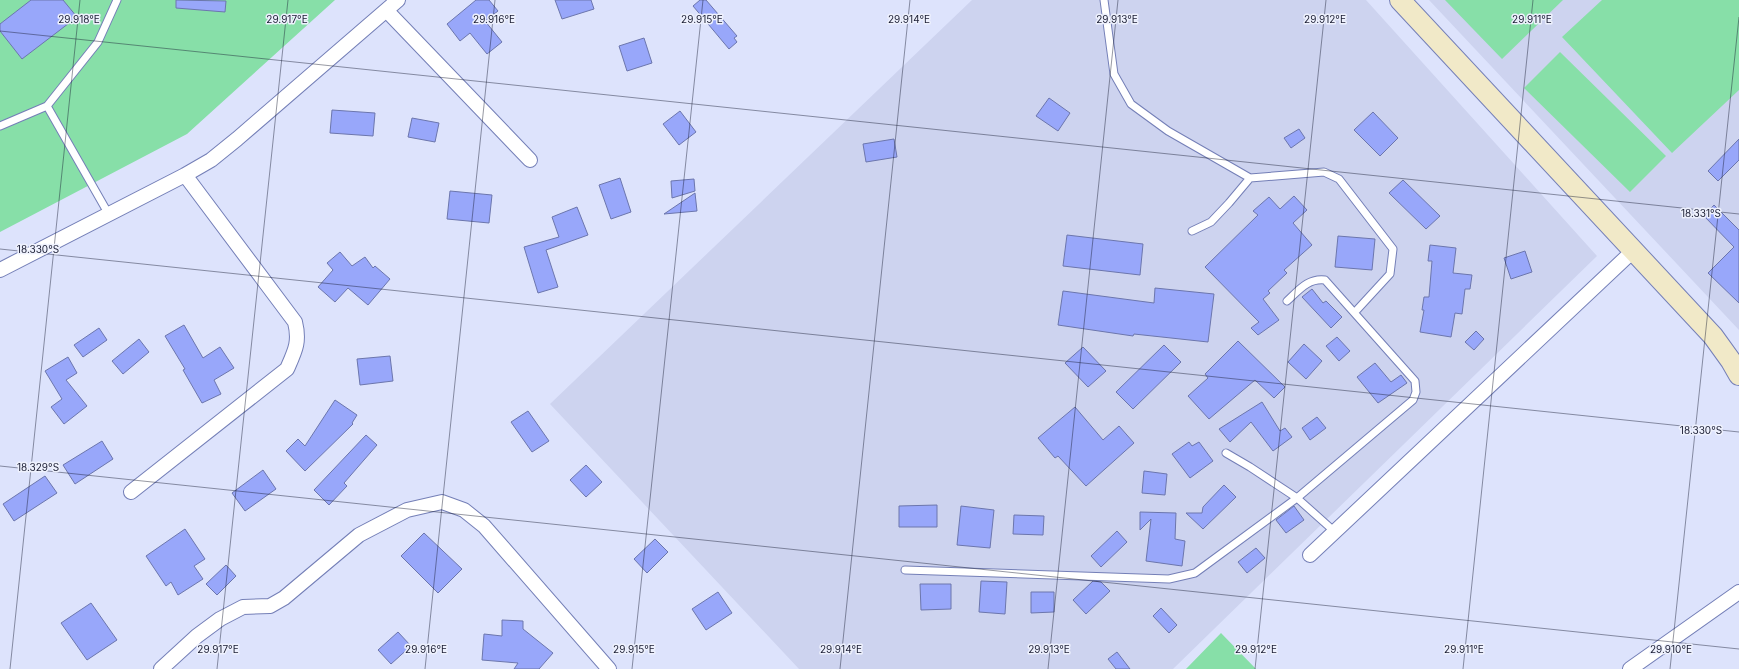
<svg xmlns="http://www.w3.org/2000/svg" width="1739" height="669" font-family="Inter,sans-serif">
  <rect width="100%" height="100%" fill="#dde3fc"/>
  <path fill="#cdd3ef" d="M972 0H1366L1597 256 1173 669H799L550 404Z
    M1429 0H1739V330Z"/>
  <path fill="#87dfa8" d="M0 0H335L187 134 0 232Z
    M1445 0H1563L1502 59Z
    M1602 0H1739V90L1672 153 1562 37Z
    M1560 52 1666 156 1630 192 1524 88Z
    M1221 633 1256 669H1186Z"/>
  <path fill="#98a7fa" stroke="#6c76ad" d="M31 0H63L77 17 22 59 0 31V24Z
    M176 0 226 1 225 12 176 8Z
    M476 0H489L498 11 485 21 502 42 487 54 470 33 460 41 447 24Z
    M555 0H591L594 9 562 19Z
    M700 0H706L737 36 734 38 737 42 729 49 693 6Z
    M644 38 652 63 627 71 619 46Z
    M1049 98 1070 113 1058 131 1036 116Z
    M332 110 375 113 373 136 330 133Z
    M680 111 696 132 679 145 663 124Z
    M1373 112 1398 138 1380 156 1354 130Z
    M412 118 439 123 435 142 408 137Z
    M1299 129 1305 138 1291 148 1284 138Z
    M894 139 897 157 866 162 863 144Z
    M1739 139V160L1718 181 1708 171Z
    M620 178 631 212 611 219 599 185Z
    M694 179 695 191 672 198 671 181Z
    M1403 180 1440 216 1426 229 1389 193Z
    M450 191 492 195 489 223 447 219Z
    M695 193 697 211 664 214Z
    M1294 196 1307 210 1293 223 1312 245 1284 270 1287 273 1268 291 1270 293 1263 299 1279 320 1258 335 1251 328 1259 322 1205 267 1258 215 1253 211 1269 197 1280 209Z
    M1714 205 1739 230V303L1708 273 1734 247 1704 216Z
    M577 207 588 235 546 250 558 287 538 293 524 247 559 237 552 217Z
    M1067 235 1143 244 1140 275 1063 266Z
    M1338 236 1375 239 1372 270 1335 267Z
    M1430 245 1456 248 1453 273 1472 275 1470 289H1465L1462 314 1455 313 1451 337 1420 332 1424 310H1422L1424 297H1429L1432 261H1428Z
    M1525 251 1532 272 1511 279 1504 258Z
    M340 252 352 266 365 257 373 268 375 266 390 279 368 305 348 288 335 302 318 287 333 270 327 263Z
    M1155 288 1214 294 1208 342 1134 334 1133 336 1058 325 1063 291 1154 303Z
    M1312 289 1323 303 1326 301 1342 317 1331 328 1302 297Z
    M184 325 203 358 220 347 234 368 214 380 221 394 202 403 183 370 185 369 165 336Z
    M99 328 107 340 83 357 74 345Z
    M1476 331 1484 339 1474 350 1465 342Z
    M1337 337 1350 351 1339 361 1326 346Z
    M139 339 149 352 123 374 112 361Z
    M1238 341 1285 387 1274 398 1255 380 1209 419 1188 396 1208 378 1205 374Z
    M1304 344 1322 361 1306 379 1288 362Z
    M1164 345 1181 362 1133 409 1116 392Z
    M1083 347 1106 371 1088 387 1065 363Z
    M390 356 393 381 360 385 357 359Z
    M68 357 77 373 66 380 87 406 64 424 51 407 62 399 45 371Z
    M1375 363 1391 382 1401 375 1407 383 1378 403 1357 377Z
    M335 400 357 415 352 423 353 424 305 471 286 451 298 439 305 446Z
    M1262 402 1280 431 1285 428 1292 437 1273 451 1251 422 1230 442 1219 429Z
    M1075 407 1103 440 1119 426 1134 443 1086 486 1058 456 1055 458 1038 438Z
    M528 411 549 441 532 452 511 422Z
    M1317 417 1326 428 1310 440 1302 428Z
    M366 435 377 445 344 483 347 486 329 505 314 490Z
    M102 441 113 459 75 484 63 465Z
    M1189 442 1192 446 1199 442 1213 461 1190 478 1172 454Z
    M586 465 602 482 586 497 570 480Z
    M263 470 276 489 245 511 232 493Z
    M1144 471 1167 474 1165 495 1142 493Z
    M45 476 57 493 14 521 3 504Z
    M1224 485 1236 497 1203 529 1186 513H1202L1203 507Z
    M937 505V527H899V506Z
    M961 506 994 510 990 548 957 545Z
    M1294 506 1304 520 1286 533 1276 520Z
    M1140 512 1176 513 1175 539 1185 541 1182 566 1146 561 1151 519 1140 530Z
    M1014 515 1044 516 1043 535 1013 534Z
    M185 529 205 559 194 566 203 579 178 595 171 582 166 586 146 556Z
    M1117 531 1127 542 1101 567 1091 556Z
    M424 533 462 569 438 593 401 556Z
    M655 539 668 552 647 573 634 559Z
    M1256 548 1265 558 1247 573 1238 562Z
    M226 565 236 576 217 595 206 584Z
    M981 581 1007 582 1005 614 979 612Z
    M1093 581 1101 582 1110 591 1086 614 1073 600Z
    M920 584H951V609L921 610Z
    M718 592 732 613 706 630 692 609Z
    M1031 592H1054V612L1031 613Z
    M91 603 117 640 87 660 61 623Z
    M1161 608 1177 625 1169 633 1153 616Z
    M502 620 523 621V629L553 653 539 669H514L518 663 482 660 484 634 502 636Z
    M398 632 411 646 391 664 378 650Z
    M1117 652 1130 669H1116L1108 659Z"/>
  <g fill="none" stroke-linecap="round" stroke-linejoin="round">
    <defs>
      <path id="lane" d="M1104 0 1114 74 1131 104 1168 131 1250 178
        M0 126 47 106
        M108 213 47 106 98 42 117 0
        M1192 231 1211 222 1229 203 1250 178 1324 172 1339 179 1393 249 1390 274 1355 312
        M1226 453 1250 467 1297 498 1335 532
        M905 570 1169 579 1195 573 1297 498 1413 400 1416 392 1415 381 1325 280C1308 278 1299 290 1287 301"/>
      <path id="street" d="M387 11 530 160
        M0 270 185 175 211 160 237 139 398 0
        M131 492 287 369C295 351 300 342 295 322L185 175
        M1310 555 1633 251
        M161 669 197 636 220 619 243 607 270 606 284 598 359 535 407 510 442 502 464 510 484 526 609 669
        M1630 669 1739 592"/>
      <path id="secondary" d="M1400 0 1713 336 1731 361 1739 375"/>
    </defs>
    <use href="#lane" stroke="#747fb7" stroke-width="9"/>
    <use href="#street" stroke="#747fb7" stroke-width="16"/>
    <use href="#secondary" stroke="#747fb7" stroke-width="22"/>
    <use href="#lane" stroke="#fff" stroke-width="7"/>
    <use href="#street" stroke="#fff" stroke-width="14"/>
    <use href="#secondary" stroke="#f1e9c8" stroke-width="20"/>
  </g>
  <path fill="none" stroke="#191c32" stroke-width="1" stroke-opacity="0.45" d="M0 31 1739 214M0 249 1739 432M0 466 1739 649M10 669 80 0M217 669 288 0M425 669 495 0M632 669 703 0M840 669 910 0M1048 669 1118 0M1255 669 1326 0M1463 669 1533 0M1670 669 1739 17"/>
  <g font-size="10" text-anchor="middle" fill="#191c32" stroke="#eef1fd" stroke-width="3" stroke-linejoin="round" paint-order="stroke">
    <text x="79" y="23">29.918°E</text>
    <text x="287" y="23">29.917°E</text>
    <text x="494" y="23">29.916°E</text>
    <text x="702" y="23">29.915°E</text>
    <text x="909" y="23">29.914°E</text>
    <text x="1117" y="23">29.913°E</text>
    <text x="1325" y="23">29.912°E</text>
    <text x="1532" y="23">29.911°E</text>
    <text x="1701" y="217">18.331°S</text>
    <text x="38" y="253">18.330°S</text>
    <text x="1701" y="434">18.330°S</text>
    <text x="38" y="471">18.329°S</text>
    <text x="218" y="653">29.917°E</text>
    <text x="426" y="653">29.916°E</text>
    <text x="634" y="653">29.915°E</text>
    <text x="841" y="653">29.914°E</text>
    <text x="1049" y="653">29.913°E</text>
    <text x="1256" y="653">29.912°E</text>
    <text x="1464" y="653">29.911°E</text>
    <text x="1671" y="653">29.910°E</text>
  </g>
</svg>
